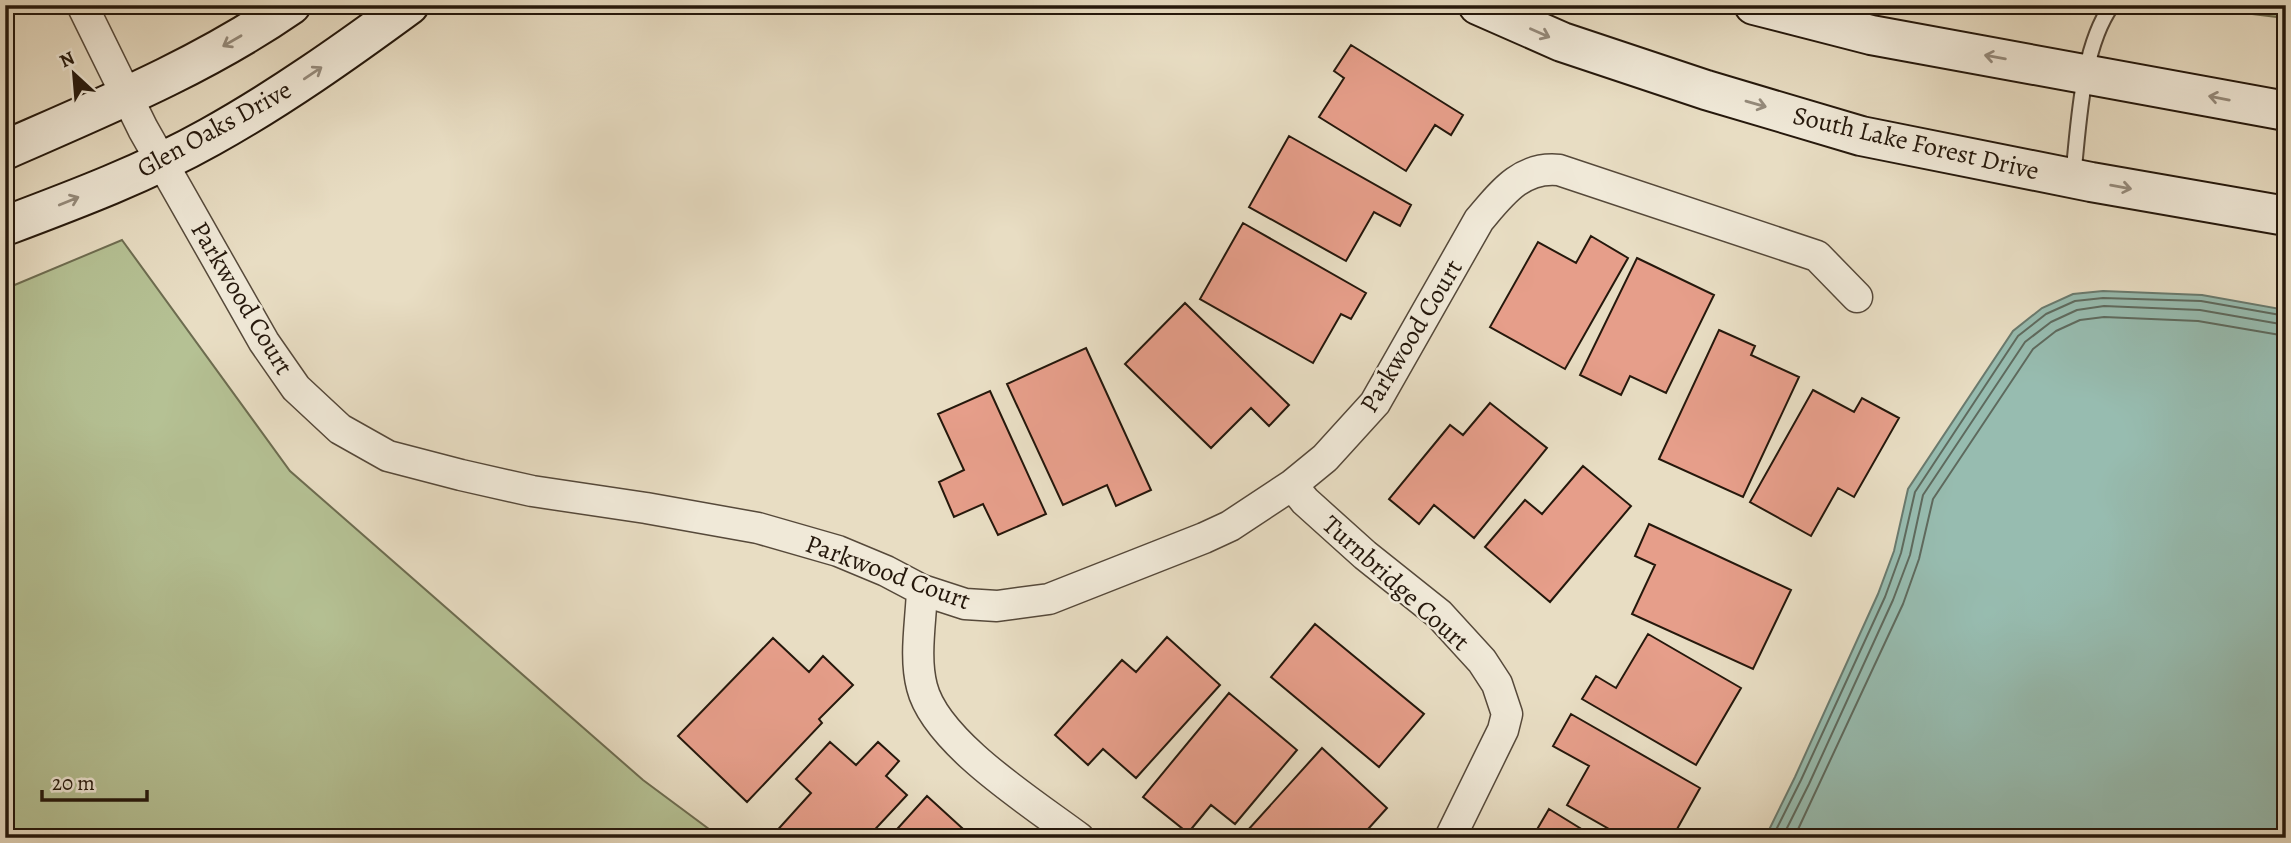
<svg xmlns="http://www.w3.org/2000/svg" width="2291" height="843" font-family="Alegreya,serif">
  <rect width="100%" height="100%" fill="#e8ddc3"/>
  <filter id="stains"><feTurbulence type="fractalNoise" baseFrequency=".00286" numOctaves="4"/><feColorMatrix values="0 0 0 0 .2 0 0 0 0 .09 0 0 0 0 .02 0 0 0 .5 -.17"/></filter>
  <radialGradient id="worn" r=".72"><stop offset=".6" stop-color="#630" stop-opacity="0"/><stop offset="1" stop-color="#630" stop-opacity=".3"/></radialGradient>
  <path fill="#b5c194" stroke="#6d6c50" stroke-width="2" d="M2178 5H2286V18Z
    M122 240 290 471 643 780 721 838H5V289Z"/>
  <path fill="#97bcb0" stroke="#697a6e" stroke-width="2" d="M2103 291 2202 295 2286 310V838H1765L1795 777 1878 594 1894 551 1908 489 2013 331 2042 308 2073 294Z"/>
  <g fill="none" stroke-linecap="round" stroke-linejoin="round">
    <path stroke="#5e6a5e" stroke-width="2" d="M1772 838 1801 780 1885 597 1901 553 1915 492 2018 336 2046 314 2075 301 2103 298 2201 301 2286 316
      M1782 838 1809 784 1893 600 1910 555 1923 495 2025 342 2051 322 2077 310 2104 306 2200 310 2286 325
      M1794 838 1903 604 1919 559 1933 499 2033 349 2056 331 2080 320 2104 317 2198 321 2286 336"/>
  </g>
  <path fill="#e69e8a" stroke="#25180c" stroke-width="2" d="M1351 45 1463 115 1451 135 1435 125 1406 171 1319 117 1344 78 1334 71Z
    M1289 136 1411 205 1400 226 1374 212 1346 261 1249 207Z
    M1243 223 1366 293 1351 319 1341 314 1313 363 1200 299Z
    M1591 236 1628 258 1565 369 1490 327 1538 242 1576 263Z
    M1637 258 1714 295 1666 393 1630 376 1621 395 1580 375Z
    M1185 303 1289 405 1269 426 1251 408 1211 448 1125 364Z
    M1719 330 1755 346 1751 355 1799 377 1743 497 1659 459Z
    M1086 348 1151 490 1116 506 1107 485 1063 505 1007 384Z
    M1813 390 1854 412 1862 398 1899 418 1854 497 1838 488 1811 536 1750 502Z
    M990 391 1046 514 998 535 983 504 954 517 939 482 964 470 938 414Z
    M1490 403 1547 448 1474 538 1434 505 1419 524 1389 499 1450 425 1463 435Z
    M1583 466 1631 506 1550 602 1485 547 1525 500 1542 514Z
    M1649 524 1791 590 1753 669 1632 614 1655 565 1635 556Z
    M1315 624 1424 714 1379 767 1271 677Z
    M1648 634 1741 688 1696 765 1582 699 1596 676 1616 688Z
    M1167 637 1220 685 1136 778 1103 749 1088 765 1055 735 1122 660 1136 672Z
    M773 638 809 672 823 656 853 685 819 719 822 723 747 802 678 736Z
    M1229 693 1297 750 1235 824 1211 805 1188 833 1143 797Z
    M1571 714 1700 788 1672 838H1625L1567 805 1589 766 1553 746Z
    M830 742 856 765 878 742 899 761 886 776 907 795 867 838H776L773 835 811 793 796 779Z
    M1322 748 1387 808 1360 838H1257L1248 830Z
    M927 796 973 838H889Z
    M1549 809 1596 838H1532Z"/>
  <g fill="none" stroke-linecap="round" stroke-linejoin="round">
    <defs>
      <path id="lane" d="M2073 177C2079 125 2081 48 2112 5"/>
      <path id="street" d="M82 5 143 129 264 342 296 388 340 429 388 456 461 475 532 491 646 508 758 528 838 551 886 571 922 590 965 604 997 606 1049 599 1204 538 1230 526 1292 485 1325 458 1375 403 1479 220C1501 194 1521 166 1559 170L1817 256 1857 297
        M1292 485 1305 501 1365 555 1439 614 1482 661 1497 684 1507 714 1503 730 1450 838
        M922 590C921 621 914 657 922 687 936 743 1034 804 1079 838"/>
      <path id="secondary" d="M1478 5 1562 42 1706 90 1861 136 2091 182 2286 216
        M1754 5 1871 35 2286 111
        M5 150C103 107 203 66 291 5
        M5 226C74 200 146 173 210 137 280 98 345 52 409 5"/>
    </defs>
    <use href="#lane" stroke="#56493a" stroke-width="18"/>
    <use href="#street" stroke="#56493a" stroke-width="33"/>
    <use href="#secondary" stroke="#25180c" stroke-width="42"/>
    <use href="#lane" stroke="#f0e9d8" stroke-width="14"/>
    <use href="#street" stroke="#f0e9d8" stroke-width="30"/>
    <use href="#secondary" stroke="#f0e9d8" stroke-width="38"/>
  </g>
  <defs><path id="oneway-shaft" d="M-6 0H5M1.5-3L5.5 0L1.5 3" fill="none" stroke-width="1.6" stroke-linecap="round" stroke-linejoin="round" transform="scale(1.75)"/></defs>
  <g stroke="#958b7c">
    <use href="#oneway-shaft" transform="translate(1540 33) rotate(24)"/>
    <use href="#oneway-shaft" transform="translate(232 41) rotate(150)"/>
    <use href="#oneway-shaft" transform="translate(1995 57) rotate(-170)"/>
    <use href="#oneway-shaft" transform="translate(313 73) rotate(-34)"/>
    <use href="#oneway-shaft" transform="translate(2219 98) rotate(-169)"/>
    <use href="#oneway-shaft" transform="translate(1756 104) rotate(16)"/>
    <use href="#oneway-shaft" transform="translate(2121 187) rotate(10)"/>
    <use href="#oneway-shaft" transform="translate(69 201) rotate(-22)"/>
  </g>
  <g text-anchor="middle" dominant-baseline="central" stroke-width="5" stroke-linejoin="round" paint-order="stroke">
    <g font-size="26" fill="#25180c" stroke="#f0e9d8">
      <text transform="translate(214 129) rotate(-29)">Glen Oaks Drive</text>
      <text transform="translate(1916 143) rotate(13)">South Lake Forest Drive</text>
      <text transform="translate(242 298) rotate(59)">Parkwood Court</text>
      <text transform="translate(1411 336) rotate(-59)">Parkwood Court</text>
      <text transform="translate(888 572) rotate(20)">Parkwood Court</text>
      <text transform="translate(1396 583) rotate(42)">Turnbridge Court</text>
    </g>
  </g>
  <rect width="2291" height="843" fill="none" stroke="#e8ddc3" stroke-width="28"/>
  <rect x="7" y="7" width="2277" height="829" fill="none" stroke="#25180c" stroke-width="3.5"/>
  <rect x="14" y="14" width="2263" height="815" fill="none" stroke="#25180c" stroke-width="2"/>
  <g transform="translate(74 74) rotate(334)" stroke="#f0e9d8" stroke-width="5" paint-order="stroke">
  <path d="M0-5L12 26L0 18L-12 26Z" fill="#25180c"/>
  <text y="-10" font-size="19" font-weight="bold" text-anchor="middle" fill="#25180c">N</text>
  </g>
  <path d="M42 790v10h105v-10" fill="none" stroke="#25180c" stroke-width="3.5"/>
  <text x="52" y="790" font-size="21" fill="#25180c" stroke="#f0e9d8" stroke-width="5" paint-order="stroke">20 m</text>
  <rect width="100%" height="100%" filter="url(#stains)"/>
  <rect width="100%" height="100%" fill="url(#worn)"/>
</svg>
